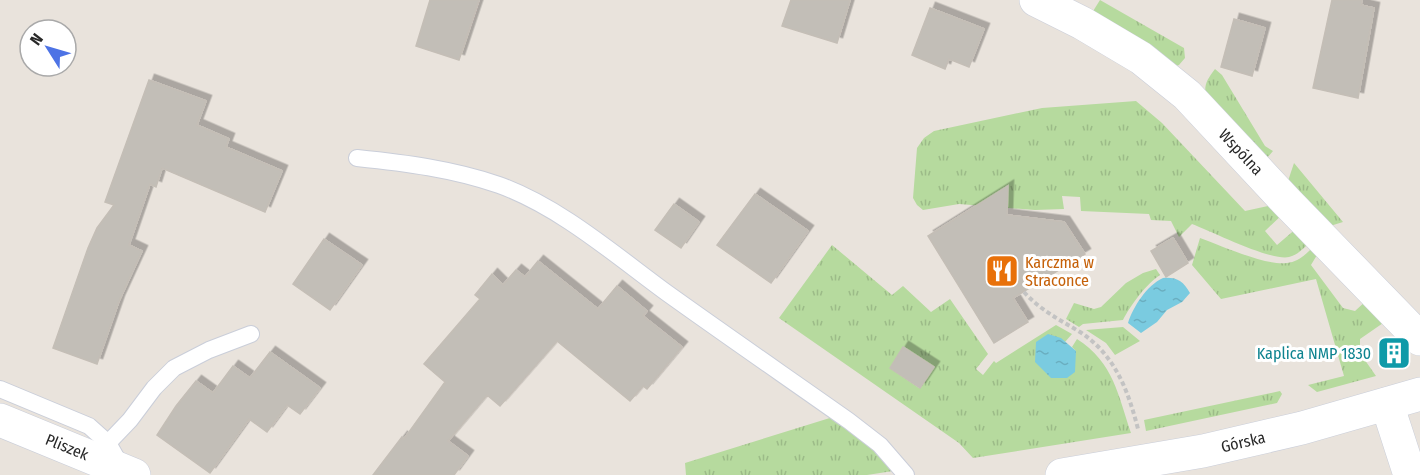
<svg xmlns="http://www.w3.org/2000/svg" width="1420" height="475" font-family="'Fira Sans Condensed',sans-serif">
  <defs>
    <pattern id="grass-tufts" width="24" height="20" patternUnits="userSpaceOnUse" patternTransform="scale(1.5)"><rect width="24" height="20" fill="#b6da9e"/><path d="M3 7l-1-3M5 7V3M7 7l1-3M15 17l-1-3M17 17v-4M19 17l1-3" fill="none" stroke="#9cbb88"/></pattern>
    <pattern id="water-ripples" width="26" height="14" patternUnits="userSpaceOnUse" patternTransform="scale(1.5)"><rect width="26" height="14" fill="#7acbe0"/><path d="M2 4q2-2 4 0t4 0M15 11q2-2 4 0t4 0" fill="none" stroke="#6aaec0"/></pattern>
    <filter id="shadow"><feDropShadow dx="5.5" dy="-5.5" stdDeviation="0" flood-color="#0004"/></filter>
  </defs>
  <rect width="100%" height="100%" fill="#e9e3dc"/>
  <path fill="url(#grass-tufts)" fill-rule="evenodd" d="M1100 0 1184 48 1185 58 1179 65 1171 68 1090 16Z
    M1215 69 1222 75 1265 146 1273 151 1267 158 1207 101C1203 86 1206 81 1215 69Z
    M1136 101 1162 123 1245 211 1268 206 1284 213 1265 231 1277 245 1298 227 1311 241C1305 247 1298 255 1289 257 1270 261 1213 232 1192 224L1179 237 1171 221 1151 220 1149 214 1081 211 1080 197 1062 196 1064 209 1035 210 959 204 923 210 917 205 913 198 917 148 924 138 934 131 1042 108Z
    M1294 163 1343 222 1330 226 1287 184Z
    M1200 238C1222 246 1266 266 1287 263 1299 262 1307 253 1315 245L1320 250 1311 265 1343 308 1355 311 1367 300 1386 321 1360 339V353L1376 376 1317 392 1308 385 1344 376 1316 279 1221 299 1192 265Z
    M832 245 892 295 903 286 931 312 950 299 988 354 976 369 983 375 994 361 996 363 1056 325 1072 334 1065 342 1049 334 1076 351 1072 347 1077 339C1114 363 1118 395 1131 433L973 458 959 443 779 318ZM904 347 933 367 919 388 890 368Z
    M1156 269 1160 275C1147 283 1130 306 1123 320L1083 324 1079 327 1066 319 1074 303 1094 309 1101 307 1126 283 1143 273Z
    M1123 327 1140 341 1115 355 1106 343 1086 330Z
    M1280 391 1282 394 1277 403 1146 431 1144 420Z
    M833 417 880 453 893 471 867 475H686L685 463Z"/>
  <path fill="url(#water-ripples)" d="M1163 278C1177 277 1183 281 1190 293L1182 302 1167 310 1157 322 1141 333 1128 323C1133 307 1147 285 1163 278Z
    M1048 334 1061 338 1076 351 1075 372 1067 378H1051L1035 362 1036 342Z"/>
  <path fill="#c2beb7" stroke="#c4beb6" stroke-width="1.5" filter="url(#shadow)" d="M430 0H479L459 60 416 46Z
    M791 0H850L837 43 782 26Z
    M1332 0H1362L1361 5 1374 8 1358 98 1313 88Z
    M930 8 984 29 969 67 949 59 945 69 912 55Z
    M1234 19 1265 28 1252 76 1221 67Z
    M149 80 206 101 197 125 229 139 226 147 282 171 265 212 162 168 156 187 150 184 129 245 142 251 119 301 97 364 53 348 88 248 97 228 114 205 105 202Z
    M1008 186 1007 215 1064 222 1085 254 1013 298 1028 322 994 343 928 236Z
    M755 194 808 231 771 283 717 245Z
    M674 204 699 222 681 248 655 230Z
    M1173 238 1188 263 1166 277 1151 251Z
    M324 239 362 265 330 310 293 284Z
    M538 261 598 309 617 286 647 311 643 316 682 347 647 389 643 386 630 401 557 341 500 406 487 395 448 441 468 456 454 475H373L402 437 404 439 445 382 424 364 480 299 475 295 492 274 503 285 516 270 525 277Z
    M903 347 934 367 920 388 890 368Z
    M270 352 320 388 300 414 287 405 267 432 249 419 210 473 157 435 176 406 196 381 213 393 233 366 250 378Z"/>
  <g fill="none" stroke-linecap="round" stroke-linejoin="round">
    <defs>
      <path id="service" d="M357 158C405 163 453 169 499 185 560 207 615 255 667 293 727 336 788 378 849 421L880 445 906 475
        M0 389 89 426 108 443
        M121 466 108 443 130 420 154 388 174 368 209 350 251 334"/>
      <path id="minor" d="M1036 0 1082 23 1141 58 1187 95 1286 201 1420 339
        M1387 404 1410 475
        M0 420 134 475"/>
      <path id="tertiary" d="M1062 475 1203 451 1302 428 1420 394"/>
    </defs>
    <use href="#service" stroke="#caced9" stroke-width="18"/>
    <use href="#minor" stroke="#caced9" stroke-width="34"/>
    <use href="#tertiary" stroke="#caced9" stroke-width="34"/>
    <path stroke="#c3c3c3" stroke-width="4" stroke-dasharray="4.5 3" stroke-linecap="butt" d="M1024 292C1040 310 1060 320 1080 332 1115 355 1128 390 1138 429"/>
    <use href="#service" stroke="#fff" stroke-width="16"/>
    <use href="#minor" stroke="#fff" stroke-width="33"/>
    <use href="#tertiary" stroke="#fff" stroke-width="33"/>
  </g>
  <defs>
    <symbol id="restaurant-square" viewBox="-11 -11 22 22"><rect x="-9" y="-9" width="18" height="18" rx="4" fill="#e8710a" stroke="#fff"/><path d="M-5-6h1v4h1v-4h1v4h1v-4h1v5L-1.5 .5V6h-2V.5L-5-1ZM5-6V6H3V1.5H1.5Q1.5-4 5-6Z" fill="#fff"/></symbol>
    <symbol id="building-square" viewBox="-11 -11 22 22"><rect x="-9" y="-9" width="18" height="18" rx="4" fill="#0f9aa8" stroke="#fff"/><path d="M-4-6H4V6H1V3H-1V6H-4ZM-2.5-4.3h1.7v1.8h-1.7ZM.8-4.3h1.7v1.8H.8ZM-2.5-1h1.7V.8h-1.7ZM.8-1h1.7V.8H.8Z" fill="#fff"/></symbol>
  </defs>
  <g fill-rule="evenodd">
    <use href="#restaurant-square" x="983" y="252" width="38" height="38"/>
    <use href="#building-square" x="1375" y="334" width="38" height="38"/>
  </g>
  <g text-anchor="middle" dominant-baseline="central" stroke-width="6" stroke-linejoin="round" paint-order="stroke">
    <g font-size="16" fill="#292929" stroke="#fff">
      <text transform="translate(1241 152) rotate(47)">Wspólna</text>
      <text transform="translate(1243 442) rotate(-13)">Górska</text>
      <text transform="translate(67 447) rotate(22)">Pliszek</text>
    </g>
    <g font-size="16" fill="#c56008" stroke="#fff" text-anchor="start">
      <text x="1025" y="262">Karczma w<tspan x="1025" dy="18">Straconce</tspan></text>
    </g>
    <g font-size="16" fill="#0d838f" stroke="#fff" text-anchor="end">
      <text x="1371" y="353">Kaplica NMP 1830</text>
    </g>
  </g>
  <g transform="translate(48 48) rotate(307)"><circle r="28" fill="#ffffff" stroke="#a9a9a9" stroke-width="1.5"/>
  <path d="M0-4.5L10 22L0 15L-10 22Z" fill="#4d73e5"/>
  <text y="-9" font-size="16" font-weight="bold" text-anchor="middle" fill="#292929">N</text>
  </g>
</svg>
